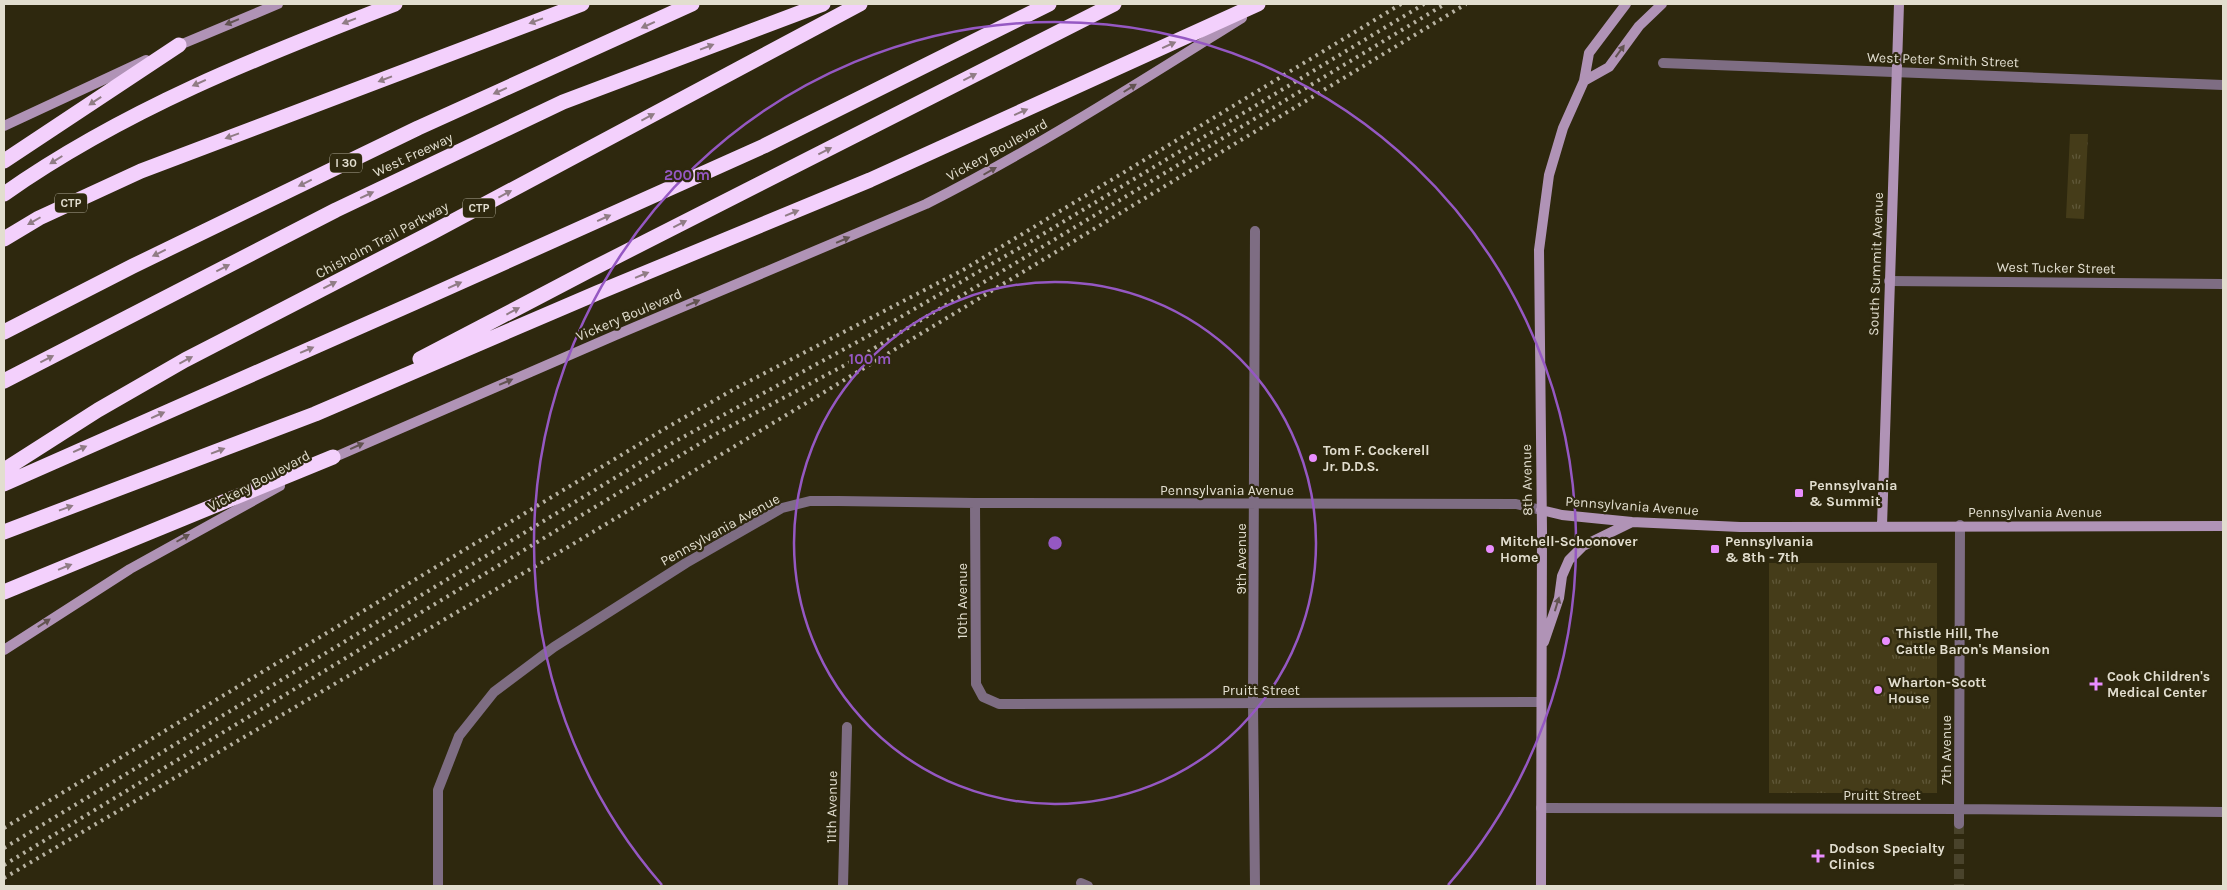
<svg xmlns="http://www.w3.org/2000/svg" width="2227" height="890" font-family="Karla,sans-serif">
  <defs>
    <pattern id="grass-tufts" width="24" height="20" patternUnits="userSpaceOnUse" patternTransform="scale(1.25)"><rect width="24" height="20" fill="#453c19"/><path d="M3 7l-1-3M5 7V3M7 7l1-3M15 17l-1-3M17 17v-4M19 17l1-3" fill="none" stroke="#605839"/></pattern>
  </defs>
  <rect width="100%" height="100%" fill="#2e280e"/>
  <path fill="url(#grass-tufts)" d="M2070 134H2088L2084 219 2066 218Z
    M1769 563H1937V793H1769Z"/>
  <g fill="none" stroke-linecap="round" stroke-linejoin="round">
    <path stroke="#49432b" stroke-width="10" stroke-dasharray="10 5" stroke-linecap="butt" d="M1959 824V886"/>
    <path stroke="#7e6d83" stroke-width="10" d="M1663 63 2223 85
      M1889 281 2223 284
      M975 503 976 684 983 697 999 704 1541 702
      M1541 808 1959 809 2223 812
      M1959 824 1960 525
      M1081 883 1088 886
      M438 886V790L459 736 494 692 554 647 686 563 782 508 810 501H838L975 503 1516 504 1541 510
      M843 886 847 727
      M1255 886 1253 704 1255 231"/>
    <path stroke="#b093b6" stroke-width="10" d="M175 47 278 4
      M1584 81 1609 67 1639 26 1662 4
      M4 126 146 60
      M328 460 616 335 926 204C1035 149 1138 83 1242 18
      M1541 510 1562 515 1632 522 1740 527 2223 526
      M1882 526 1899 4
      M1544 642 1559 598 1562 576 1569 560 1583 546 1632 522
      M4 650 130 569 280 486
      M1541 886 1542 531 1539 250 1549 175 1563 128 1584 81 1589 53 1626 4"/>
    <path stroke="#f3d0fc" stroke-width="15" d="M4 161 179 45
      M4 194C125 109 258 57 395 4
      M4 239 39 218 141 171 582 4
      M4 332 133 266 418 128 692 4
      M420 359 590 270 1114 4
      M4 381 336 210 563 102 823 4
      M4 470 98 410 185 360 431 233 860 4
      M4 484 414 303 764 146 1049 4
      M4 532 315 414 597 293 870 180 1258 4
      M4 592 333 457"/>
    <path stroke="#b7b2a1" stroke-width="4" stroke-dasharray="2.5 5" stroke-linecap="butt" d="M4 828 666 428 736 388 963 270 1401 4
      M4 848 674 442 868 336 1033 240 1424 4
      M4 865 714 435 858 358 1445 4
      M4 878 573 544 1466 4"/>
  </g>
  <defs><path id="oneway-solid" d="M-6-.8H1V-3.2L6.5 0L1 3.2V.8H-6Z" transform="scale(1.25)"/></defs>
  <g fill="#907c85">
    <use href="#oneway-solid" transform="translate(349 21) rotate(159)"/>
    <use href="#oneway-solid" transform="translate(536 21) rotate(160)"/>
    <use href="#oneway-solid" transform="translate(648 25) rotate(156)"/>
    <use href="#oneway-solid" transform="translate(1169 45) rotate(-24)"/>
    <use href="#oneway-solid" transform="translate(707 47) rotate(-21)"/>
    <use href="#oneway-solid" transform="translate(970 77) rotate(-27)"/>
    <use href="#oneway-solid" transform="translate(385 79) rotate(159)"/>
    <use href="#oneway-solid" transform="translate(199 83) rotate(156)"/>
    <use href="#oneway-solid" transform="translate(500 91) rotate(156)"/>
    <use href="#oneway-solid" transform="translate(95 101) rotate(146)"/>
    <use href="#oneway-solid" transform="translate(1021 112) rotate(-24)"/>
    <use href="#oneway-solid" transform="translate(648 117) rotate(-28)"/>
    <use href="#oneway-solid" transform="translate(232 136) rotate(160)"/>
    <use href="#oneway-solid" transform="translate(825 151) rotate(-27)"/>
    <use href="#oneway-solid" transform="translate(56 160) rotate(148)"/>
    <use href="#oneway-solid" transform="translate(305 183) rotate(154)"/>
    <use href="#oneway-solid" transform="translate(505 194) rotate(-28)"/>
    <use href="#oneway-solid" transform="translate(367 195) rotate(-25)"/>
    <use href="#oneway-solid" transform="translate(792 213) rotate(-22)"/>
    <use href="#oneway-solid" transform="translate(604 218) rotate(-24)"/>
    <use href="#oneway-solid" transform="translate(34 221) rotate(150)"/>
    <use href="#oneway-solid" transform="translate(680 224) rotate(-27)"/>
    <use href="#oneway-solid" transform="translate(159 253) rotate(154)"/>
    <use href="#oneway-solid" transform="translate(223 268) rotate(-27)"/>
    <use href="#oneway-solid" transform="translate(642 275) rotate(-22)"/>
    <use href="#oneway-solid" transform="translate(330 285) rotate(-27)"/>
    <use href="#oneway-solid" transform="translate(455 285) rotate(-24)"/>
    <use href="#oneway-solid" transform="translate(513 311) rotate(-28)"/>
    <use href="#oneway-solid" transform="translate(307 350) rotate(-23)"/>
    <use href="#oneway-solid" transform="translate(47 359) rotate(-27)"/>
    <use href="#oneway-solid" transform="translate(186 360) rotate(-28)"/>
    <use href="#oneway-solid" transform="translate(158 415) rotate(-24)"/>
    <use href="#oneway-solid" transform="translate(80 449) rotate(-24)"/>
    <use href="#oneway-solid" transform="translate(218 451) rotate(-21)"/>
    <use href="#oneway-solid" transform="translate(66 508) rotate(-20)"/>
    <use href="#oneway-solid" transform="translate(65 567) rotate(-22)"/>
  </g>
  <g fill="#625351">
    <use href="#oneway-solid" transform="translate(232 22) rotate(158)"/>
    <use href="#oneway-solid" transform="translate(1620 51) rotate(-54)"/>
    <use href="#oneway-solid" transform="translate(1130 88) rotate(-32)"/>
    <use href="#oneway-solid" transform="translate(990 171) rotate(-30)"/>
    <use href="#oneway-solid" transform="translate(843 240) rotate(-23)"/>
    <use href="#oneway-solid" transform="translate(693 303) rotate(-23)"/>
    <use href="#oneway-solid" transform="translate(506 382) rotate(-23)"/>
    <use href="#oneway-solid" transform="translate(357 446) rotate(-24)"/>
    <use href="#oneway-solid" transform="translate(183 538) rotate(-30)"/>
    <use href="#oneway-solid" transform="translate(1557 604) rotate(-73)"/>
    <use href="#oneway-solid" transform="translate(44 623) rotate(-33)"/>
  </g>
  <g fill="none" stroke="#9558c3" stroke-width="2.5">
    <circle cx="1055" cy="543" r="261"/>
    <path d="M662 885A521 521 0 1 1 1448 885"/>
  </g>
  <g fill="#e98dfe" stroke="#2e280e" stroke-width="2">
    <circle cx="1313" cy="458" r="5"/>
    <rect x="1794" y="488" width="10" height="10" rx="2.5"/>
    <circle cx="1490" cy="549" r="5"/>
    <rect x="1710" y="544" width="10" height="10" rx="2.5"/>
    <circle cx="1886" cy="641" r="5"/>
    <path d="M2093.5 676.5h5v5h5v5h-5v5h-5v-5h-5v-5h5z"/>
    <circle cx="1878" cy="690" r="5"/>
    <path d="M1815.5 848.5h5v5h5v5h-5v5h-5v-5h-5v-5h5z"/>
  </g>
  <g text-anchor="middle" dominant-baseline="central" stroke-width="4.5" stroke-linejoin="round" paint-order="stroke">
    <g fill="#2e280e" stroke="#aca795" stroke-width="1">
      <rect x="330" y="153.5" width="32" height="19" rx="4"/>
      <rect x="55" y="193.5" width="32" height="19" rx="4"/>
      <rect x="463" y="198.5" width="32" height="19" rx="4"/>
    </g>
    <g font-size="12" font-weight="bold" fill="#e2decf">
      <text x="346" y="163">I 30</text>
      <text x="71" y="203">CTP</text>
      <text x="479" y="208">CTP</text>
    </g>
    <g font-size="14" fill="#e2decf" stroke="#2e280e">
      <text transform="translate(1943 60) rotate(2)">West Peter Smith Street</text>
      <text transform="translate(997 150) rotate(-29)">Vickery Boulevard</text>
      <text transform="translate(413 155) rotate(-25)">West Freeway</text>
      <text transform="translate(382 240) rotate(-28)">Chisholm Trail Parkway</text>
      <text transform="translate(1876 264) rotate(-88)">South Summit Avenue</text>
      <text transform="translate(2056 268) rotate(1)">West Tucker Street</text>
      <text transform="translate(629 315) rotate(-23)">Vickery Boulevard</text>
      <text transform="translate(1527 480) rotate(-91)">8th Avenue</text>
      <text transform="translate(259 481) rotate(-28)">Vickery Boulevard</text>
      <text x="1227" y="490">Pennsylvania Avenue</text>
      <text transform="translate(1632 506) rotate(4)">Pennsylvania Avenue</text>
      <text x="2035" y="512">Pennsylvania Avenue</text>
      <text transform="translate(720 530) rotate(-29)">Pennsylvania Avenue</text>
      <text transform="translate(1241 559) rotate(-90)">9th Avenue</text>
      <text transform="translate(962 601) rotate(-90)">10th Avenue</text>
      <text x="1261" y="690">Pruitt Street</text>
      <text transform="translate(1946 750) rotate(-90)">7th Avenue</text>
      <text x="1882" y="795">Pruitt Street</text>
      <text transform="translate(832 807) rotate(-89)">11th Avenue</text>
    </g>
    <g font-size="14" font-weight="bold" fill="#e2decf" stroke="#2e280e" text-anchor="start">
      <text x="1323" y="450">Tom F. Cockerell<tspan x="1323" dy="16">Jr. D.D.S.</tspan></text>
      <text x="1809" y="485">Pennsylvania<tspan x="1809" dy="16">&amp; Summit</tspan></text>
      <text x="1500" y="541">Mitchell-Schoonover<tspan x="1500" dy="16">Home</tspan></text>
      <text x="1725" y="541">Pennsylvania<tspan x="1725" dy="16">&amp; 8th - 7th</tspan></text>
      <text x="1896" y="633">Thistle Hill, The<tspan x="1896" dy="16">Cattle Baron's Mansion</tspan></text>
      <text x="2107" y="676">Cook Children's<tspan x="2107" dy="16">Medical Center</tspan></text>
      <text x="1888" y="682">Wharton-Scott<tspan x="1888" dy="16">House</tspan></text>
      <text x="1829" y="848">Dodson Specialty<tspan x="1829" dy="16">Clinics</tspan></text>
    </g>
  </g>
  <circle cx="1055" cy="543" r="8" fill="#9558c3" stroke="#2e280e" stroke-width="2.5"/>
  <g font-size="15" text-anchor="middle" font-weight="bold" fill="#9558c3" stroke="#2e280e" stroke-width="4.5" stroke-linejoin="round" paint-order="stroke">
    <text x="687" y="180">200 m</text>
    <text x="870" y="364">100 m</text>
  </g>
  <rect width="2227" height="890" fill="none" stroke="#e2decf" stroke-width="10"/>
</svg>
